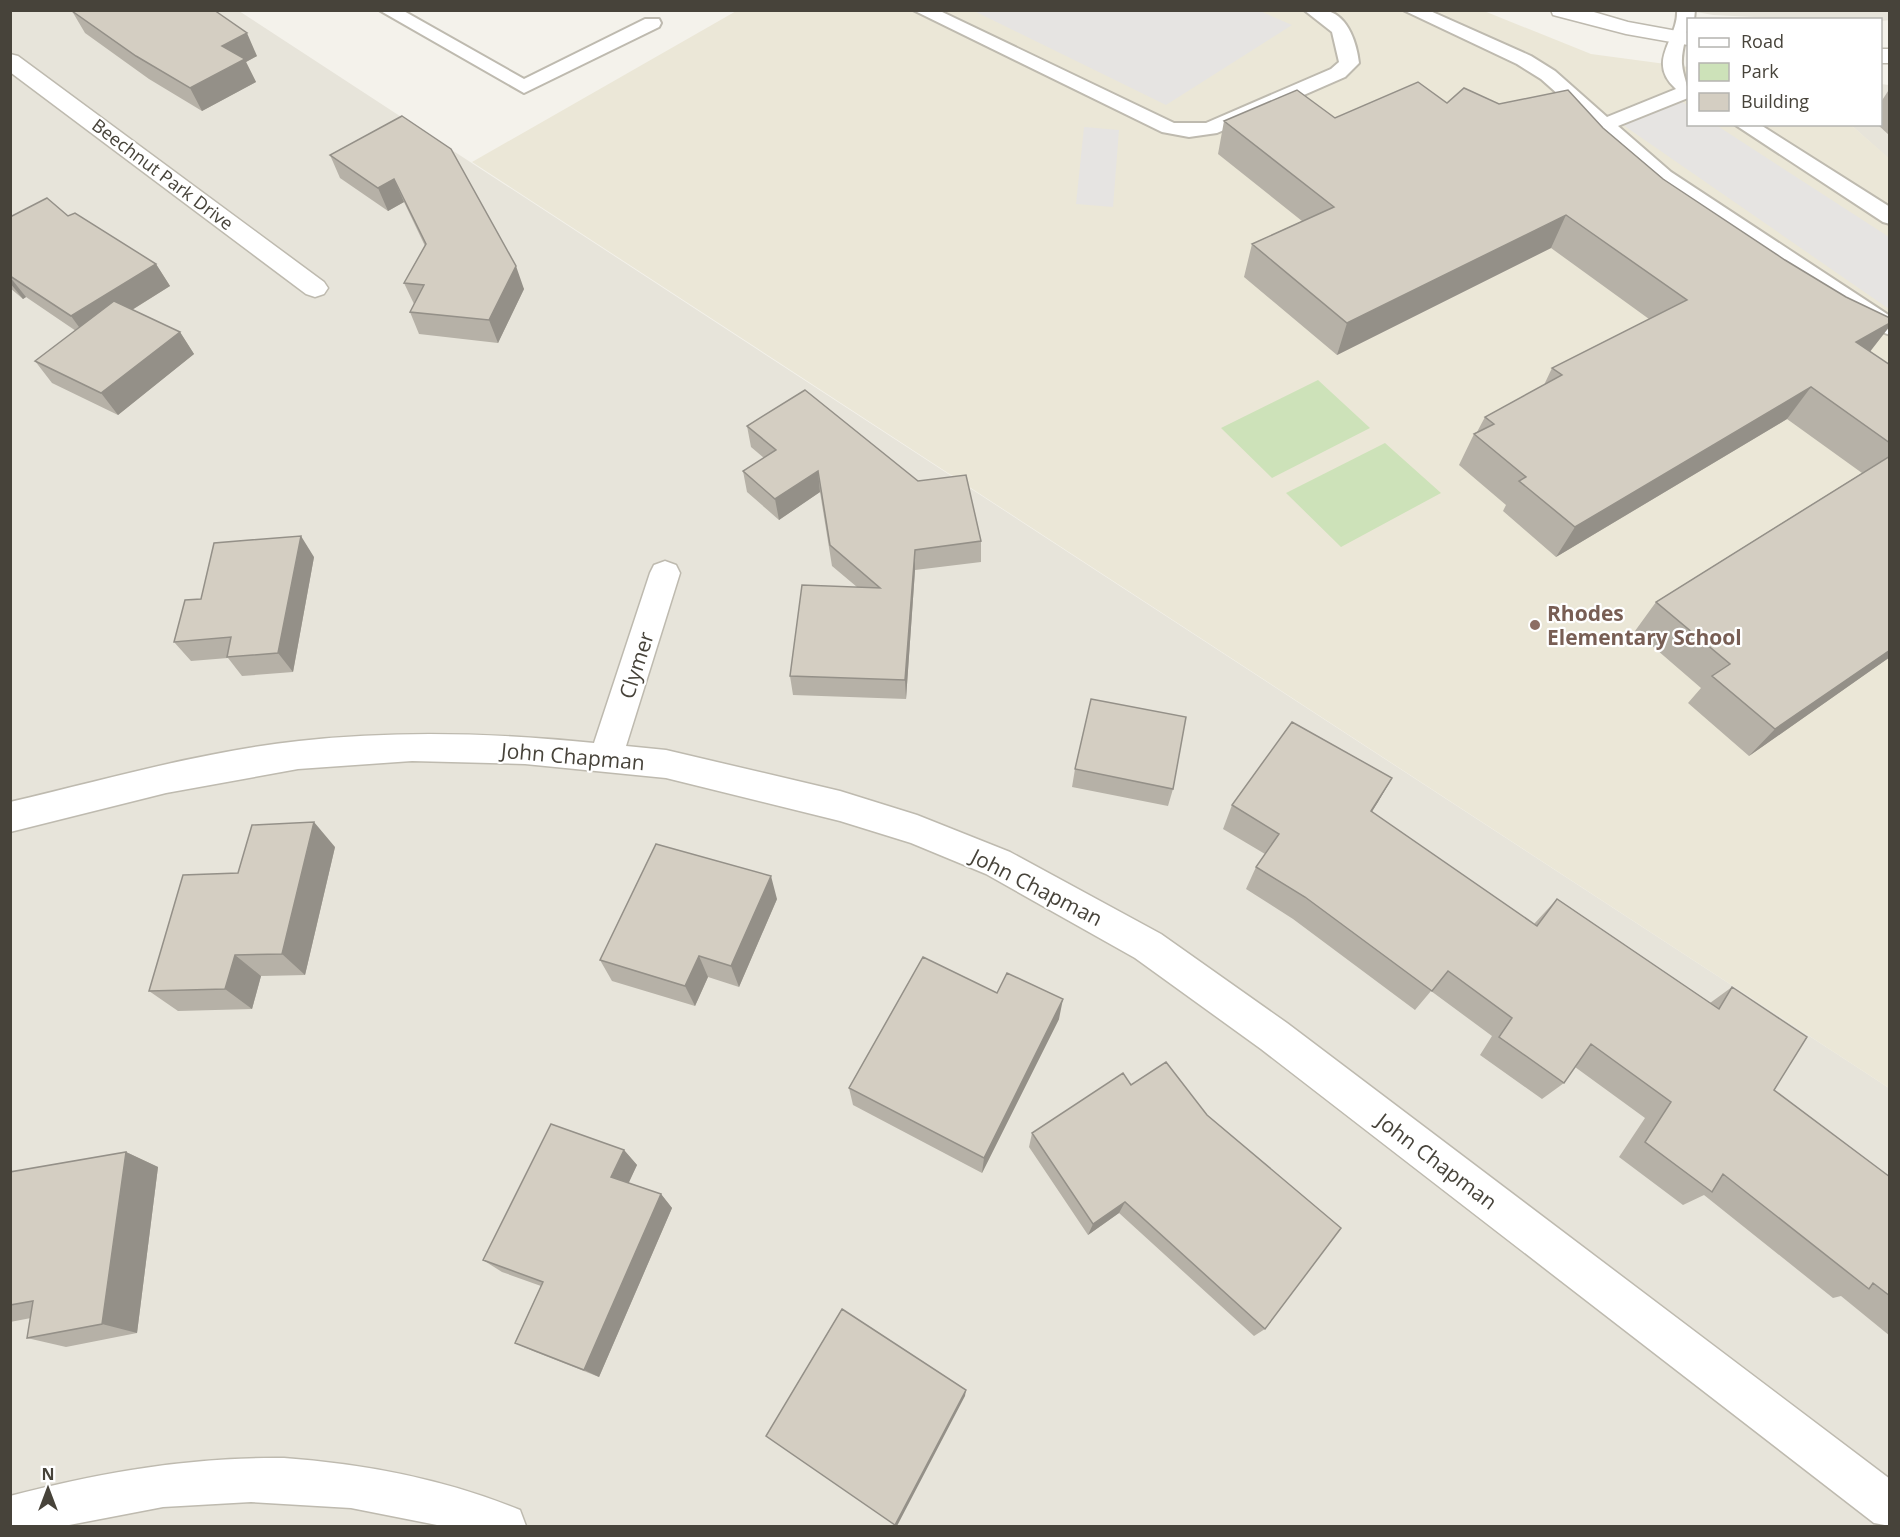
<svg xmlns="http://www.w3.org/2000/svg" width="1900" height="1537" font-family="'Open Sans',sans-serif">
  <rect width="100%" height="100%" fill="#f4f2eb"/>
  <path fill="#e7e4da" d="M1889 10 1890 20 1881 21 1796 19 1713 15 1691 11Z
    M10 11H239L1889 1088V1526H11Z
    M1881 84 1889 85V159L1851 125 1880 124Z"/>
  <path fill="#ebe7d7" d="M738 10 1484 11 1591 54 1688 67V124L1851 125 1890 159 1889 1088 472 162Z"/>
  <path fill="#cde2b9" d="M1318 380 1370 428 1272 478 1221 428Z
    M1385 443 1441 493 1341 547 1286 493Z"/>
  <path fill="#e6e4e2" d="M1260 11 1292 25 1166 105 974 11Z
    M1681 101 1688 106V124L1716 125 1889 237V309L1623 125Z
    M1084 127 1119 130 1113 207 1076 204Z"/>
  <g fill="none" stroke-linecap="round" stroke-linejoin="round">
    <defs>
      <path id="service" d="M379 10H402L524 79 645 19H659L661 23 659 27 524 93Z
        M913 10H938L1174 123H1206L1331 69 1339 62 1332 32 1304 10C1311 10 1322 9 1328 11 1349 17 1357 45 1359 63L1345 77 1217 133 1189 137 1162 132Z
        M1403 10H1428L1531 56 1555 71 1607 117 1676 89C1645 61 1679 39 1677 10H1695L1694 20H1688C1688 35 1681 49 1682 64 1683 77 1688 82 1688 98L1618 126 1671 172 1890 316V335L1882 332 1657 182 1541 79 1517 64Z
        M1734 124H1759L1890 207V224L1883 222Z"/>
      <path id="minor" d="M1551 10H1587L1628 22 1688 33V45L1626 34 1553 15Z
        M1880 49H1890V63H1880Z
        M10 54 18 56 324 282 328 288 324 294 315 297 306 294 10 72Z
        M665 561 676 565 680 573 626 746 666 750 840 791 917 815 1010 852 1161 934 1287 1023 1890 1479V1526L1874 1523 1261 1049 1135 958 986 874 911 843 840 821 666 778 525 764 412 761 298 769 166 793 10 832V802C104 780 204 751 299 741 398 730 496 733 594 743L650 573 654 565Z
        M284 1458C366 1464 444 1479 520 1510L526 1526H442L351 1508 251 1502 163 1507 64 1526H10V1496C102 1472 190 1457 284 1458Z"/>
    </defs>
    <use href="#service" stroke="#bebaaf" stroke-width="4"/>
    <use href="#minor" stroke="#bebaaf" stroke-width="3"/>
    <use href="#service" fill="#fff" fill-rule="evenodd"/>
    <use href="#minor" fill="#fff" fill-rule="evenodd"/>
  </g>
  <path fill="#b6b1a7" d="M72 11 257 56 246 62 256 82 202 111 149 79 85 33Z
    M1890 88V136L1877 124H1881V102Z
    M1447 103 1499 104 1603 128 1870 352 1890 365V657L1749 756 1688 703 1701 688 1635 631 1656 602 1862 473 1787 419 1556 557 1503 511 1506 505 1459 465 1474 434 1477 432 1485 417 1544 385 1552 368 1649 319 1551 248 1337 355 1244 277 1252 244 1302 221 1218 154 1224 121 1335 118Z
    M402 116 524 289 498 343 419 334 410 312 414 304 404 283 425 246 404 202 388 211 340 178 330 155Z
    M68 216 156 264 170 286 132 310 180 332 194 354 118 415 52 383 35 361 76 331 26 297 23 299 10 288V217Z
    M747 426 981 541V562L915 570 906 699 793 695 790 676 857 587 832 566 820 492 779 520 747 492 743 471 764 458 751 447Z
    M314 557 293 672 242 676 228 658 191 661 174 642Z
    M1075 769 1173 789 1168 806 1072 787Z
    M1392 778 1372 812 1534 924 1557 899 1710 1003 1732 987 1774 1090 1890 1177V1336L1841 1296 1833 1298 1704 1195 1683 1205 1619 1157 1645 1118 1575 1067 1564 1083 1542 1099 1480 1055 1492 1036 1431 991 1415 1010 1293 919 1246 889 1256 867 1265 854 1223 829 1232 805Z
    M335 847 305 975 261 976 252 1009 178 1011 149 991Z
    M777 899 739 987 708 977 695 1006 612 981 600 960Z
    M997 993 1059 1019 982 1173 853 1105 849 1088Z
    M1131 1085 1207 1115 1265 1329 1254 1336 1119 1213 1088 1235 1029 1147 1032 1133Z
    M624 1150 637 1165 628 1183 661 1194 672 1208 599 1377 533 1351 515 1343 541 1286 502 1272 483 1260Z
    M126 1152 158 1167 137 1333 66 1347 27 1338 31 1318 10 1322V1172Z"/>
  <path fill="#949088" d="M247 33 257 56 246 62 256 82 202 111 190 88 222 46Z
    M394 179 404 202 388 211 378 188Z
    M1566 215 1551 248 1337 355 1347 323Z
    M156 264 170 286 87 338 71 316Z
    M516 266 524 289 498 343 489 320Z
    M10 277 26 297 23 299 10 283Z
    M1890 323V326L1869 353 1856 342Z
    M180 332 194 354 118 415 101 393Z
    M1811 387 1787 419 1556 557 1575 527Z
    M818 471 820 492 779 520 775 499Z
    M301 536 314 557 293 672 278 653Z
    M915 550V570L906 699 905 680Z
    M1890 650V657L1749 756 1775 729Z
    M1392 778 1378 802 1357 834 1371 811Z
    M314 822 335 847 305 975 282 954Z
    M771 876 777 899 739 987 731 966Z
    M235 955 261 976 252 1009 225 989Z
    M699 956 708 977 695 1006 685 986Z
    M1063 999 1059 1019 982 1173 984 1158Z
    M624 1150 637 1165 625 1191 611 1177Z
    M126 1152 158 1167 137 1333 102 1324Z
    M661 1194 672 1208 599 1377 584 1370Z
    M1125 1202 1119 1213 1088 1235 1093 1224Z
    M966 1390 965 1396 897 1526 895 1525Z"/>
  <path fill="#d4cec2" stroke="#949088" stroke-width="1.5" d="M214 10 247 33 222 46 245 59 190 88 136 56 72 11Z
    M1418 82 1447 103 1464 88 1499 104 1568 90 1603 128 1663 179 1785 260 1846 297 1890 318V323L1856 342 1890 365V443L1811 387 1575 527 1519 481 1526 477 1474 434 1494 424 1485 417 1562 375 1552 368 1687 300 1566 215 1347 323 1252 244 1334 207 1224 121 1297 90 1335 118Z
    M402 116 451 149 516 266 489 320 410 312 424 285 404 283 426 244 394 179 378 188 330 155Z
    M47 198 68 216 75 213 156 264 71 316 10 276V217Z
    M114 301 180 332 101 393 35 361Z
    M805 390 918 481 966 475 981 541 915 550 905 680 790 676 802 585 880 588 830 545 818 471 775 499 743 471 776 450 747 426Z
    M1890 456V650L1775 729 1712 676 1730 664 1656 602Z
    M301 536 278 653 227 657 231 637 174 642 185 600 201 599 214 543Z
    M1091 699 1186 717 1173 789 1075 769Z
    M1292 722 1392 778 1371 811 1537 926 1557 899 1719 1009 1732 987 1807 1037 1774 1090 1890 1177V1296L1873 1283 1869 1289 1723 1174 1712 1192 1645 1142 1671 1102 1591 1044 1564 1083 1499 1037 1512 1018 1448 971 1432 991 1305 897 1256 867 1279 834 1232 805Z
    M314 822 282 954 235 955 225 989 149 991 183 875 238 873 252 825Z
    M656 844 771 876 731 966 699 956 685 986 600 960Z
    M923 957 997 993 1007 973 1063 999 984 1158 849 1088Z
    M1166 1062 1207 1115 1341 1228 1265 1329 1125 1202 1093 1224 1032 1133 1123 1073 1131 1085Z
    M551 1124 624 1150 611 1177 661 1194 584 1370 515 1343 543 1282 483 1260Z
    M126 1152 102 1324 27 1338 33 1301 10 1305V1172Z
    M842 1309 966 1390 895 1525 766 1436Z"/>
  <circle fill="#8d6e63" stroke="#fff" stroke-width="2" cx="1535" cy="625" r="6"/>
  <g text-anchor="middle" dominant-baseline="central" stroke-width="4.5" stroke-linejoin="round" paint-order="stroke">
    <g font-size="18" fill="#47433a" stroke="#fff">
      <text transform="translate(163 174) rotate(37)">Beechnut Park Drive</text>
    </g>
    <g font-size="21" font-weight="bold" fill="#785e54" stroke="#fff" text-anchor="start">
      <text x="1547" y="613">Rhodes<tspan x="1547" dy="24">Elementary School</tspan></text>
    </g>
    <g font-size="21" fill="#47433a" stroke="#fff">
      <text transform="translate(636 665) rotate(-72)">Clymer</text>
      <text transform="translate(573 756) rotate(5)">John Chapman</text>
      <text transform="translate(1037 887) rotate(27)">John Chapman</text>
      <text transform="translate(1437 1161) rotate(37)">John Chapman</text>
    </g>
  </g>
  <rect width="1900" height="1537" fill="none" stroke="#47433a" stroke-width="24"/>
  <rect x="1687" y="18" width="195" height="108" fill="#ffffff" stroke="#b5b4b0" stroke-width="1.5"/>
  <rect x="1699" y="38" width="30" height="9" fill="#ffffff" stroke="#b5b4b0" stroke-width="1.5"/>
  <text x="1741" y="48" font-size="18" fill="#47433a">Road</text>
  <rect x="1699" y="63" width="30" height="18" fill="#cde2b9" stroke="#b5b4b0" stroke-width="1.5"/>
  <text x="1741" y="78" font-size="18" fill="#47433a">Park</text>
  <rect x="1699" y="93" width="30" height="18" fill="#d4cec2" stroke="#b5b4b0" stroke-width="1.5"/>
  <text x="1741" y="108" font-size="18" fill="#47433a">Building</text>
  <g transform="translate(48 1489)" stroke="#ffffff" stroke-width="4.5" paint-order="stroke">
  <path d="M0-4.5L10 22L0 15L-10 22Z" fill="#47433a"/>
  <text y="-9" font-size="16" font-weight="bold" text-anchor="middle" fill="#47433a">N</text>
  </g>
</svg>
